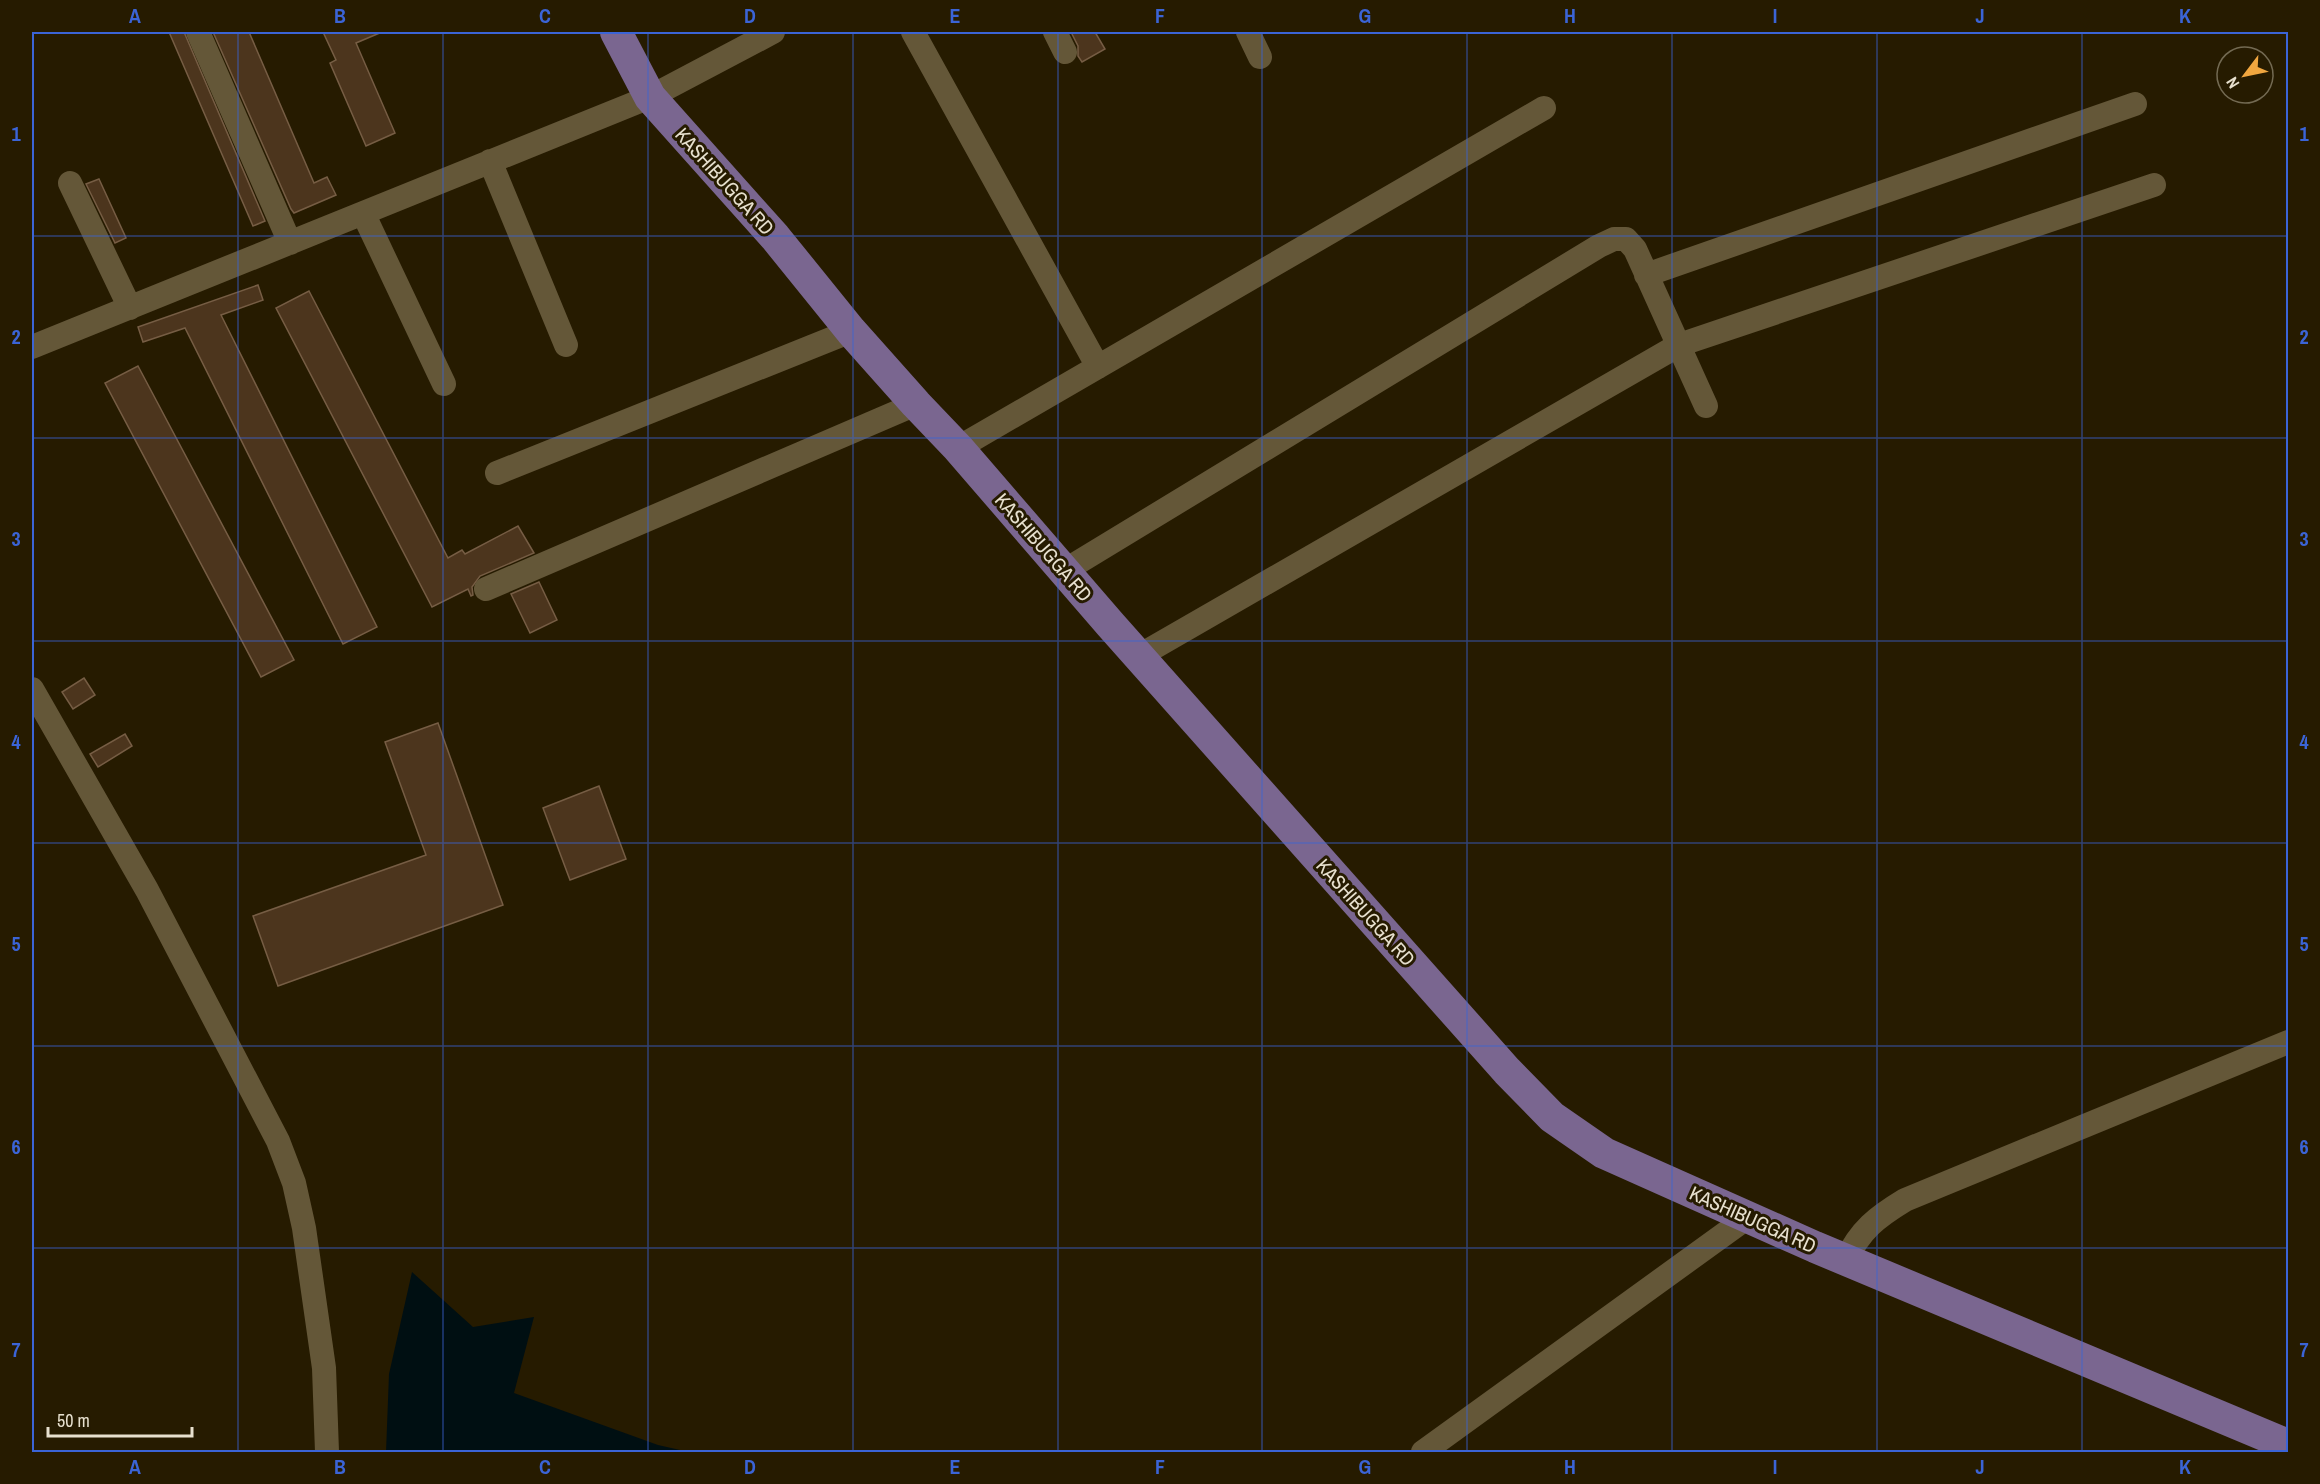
<svg xmlns="http://www.w3.org/2000/svg" width="2320" height="1484" font-family="'Archivo Narrow',sans-serif">
  <rect width="100%" height="100%" fill="#261b00"/>
  <path fill="#000f12" d="M412 1272 473 1327 534 1317 514 1393 658 1445 689 1452H386L389 1374Z"/>
  <path fill="#4c351d" stroke="#765d44" stroke-width="1.5" d="M169 32H184L265 221 253 226Z
    M213 32H249L314 183 327 177 336 195 294 213 291 209Z
    M323 32H382L356 43 395 133 366 146 330 63 336 60Z
    M1071 32H1095L1105 49 1082 62 1078 56V46Z
    M99 179 126 238 115 243 86 184Z
    M258 285 263 300 221 315 377 627 343 644 185 328 143 342 138 327Z
    M309 291 448 558 462 550 465 554 518 526 534 553 480 576 472 587 473 595 471 596 468 589 432 607 276 308Z
    M138 366 294 660 261 677 105 383Z
    M539 582 557 620 530 633 511 594Z
    M84 678 95 695 73 709 62 692Z
    M438 723 503 905 278 986 253 916 426 855 385 742Z
    M125 734 132 746 98 767 90 754Z
    M599 786 626 859 570 880 543 808Z"/>
  <g fill="none" stroke-linecap="round" stroke-linejoin="round">
    <path stroke="#645738" stroke-width="24" d="M198 32 290 243
      M913 32 1098 367
      M1055 32 1065 52
      M1248 32 1260 57
      M490 161 566 345
      M70 183 130 308
      M363 213 444 384
      M1646 275 2135 104
      M32 347 650 97 773 32
      M958 448 1544 108
      M497 473 851 331
      M1064 571 1599 246 1614 239H1626L1635 249 1706 406
      M486 589 916 404
      M1139 656 1679 345 2154 185
      M32 689 147 890 278 1141 294 1183 304 1228 324 1368 327 1452
      M1846 1260C1860 1230 1877 1217 1905 1200L2288 1042
      M1423 1452 1748 1217"/>
    <path stroke="#7a6690" stroke-width="32" d="M616 32 650 97 775 237 851 331 916 404 958 448 1110 624 1507 1071 1552 1117 1604 1153 1815 1247 2288 1445"/>
  </g>
  <path fill="none" stroke="#3b64d6" stroke-width="1.5" stroke-opacity="0.55" d="M238 32V1452M443 32V1452M648 32V1452M853 32V1452M1058 32V1452M1262 32V1452M1467 32V1452M1672 32V1452M1877 32V1452M2082 32V1452M32 236H2288M32 438H2288M32 641H2288M32 843H2288M32 1046H2288M32 1248H2288"/>
  <g text-anchor="middle" dominant-baseline="central" stroke-width="6" stroke-linejoin="round" paint-order="stroke">
    <g font-size="20" fill="#e7e0ce" stroke="#261b00">
      <text transform="translate(725 181) rotate(48)">KASHIBUGGA RD</text>
      <text transform="translate(1044 547) rotate(49)">KASHIBUGGA RD</text>
      <text transform="translate(1366 912) rotate(48)">KASHIBUGGA RD</text>
      <text transform="translate(1753 1219) rotate(24)">KASHIBUGGA RD</text>
    </g>
  </g>
  <rect width="2320" height="1484" fill="none" stroke="#261b00" stroke-width="66"/>
  <g transform="translate(2245 75) rotate(238)"><circle r="28" fill="#261b00" stroke="#736a52" stroke-width="1.5"/>
  <path d="M0-4.5L10 22L0 15L-10 22Z" fill="#f0a63f"/>
  <text y="-9" font-size="16" font-weight="bold" text-anchor="middle" fill="#e7e0ce">N</text>
  </g>
  <path d="M48 1427v9h144v-9" fill="none" stroke="#e7e0ce" stroke-width="3"/>
  <text x="57" y="1427" font-size="18" fill="#e7e0ce" stroke="#261b00" stroke-width="4.5" paint-order="stroke">50 m</text>
  <rect x="33" y="33" width="2254" height="1418" fill="none" stroke="#3b64d6" stroke-width="2"/>
  <g font-size="20" text-anchor="middle" font-weight="bold" fill="#3b64d6">
    <text x="135" y="23">A</text>
    <text x="340" y="23">B</text>
    <text x="545" y="23">C</text>
    <text x="750" y="23">D</text>
    <text x="955" y="23">E</text>
    <text x="1160" y="23">F</text>
    <text x="1365" y="23">G</text>
    <text x="1570" y="23">H</text>
    <text x="1775" y="23">I</text>
    <text x="1980" y="23">J</text>
    <text x="2185" y="23">K</text>
    <text x="16" y="141">1</text>
    <text x="2304" y="141">1</text>
    <text x="16" y="344">2</text>
    <text x="2304" y="344">2</text>
    <text x="16" y="546">3</text>
    <text x="2304" y="546">3</text>
    <text x="16" y="749">4</text>
    <text x="2304" y="749">4</text>
    <text x="16" y="951">5</text>
    <text x="2304" y="951">5</text>
    <text x="16" y="1154">6</text>
    <text x="2304" y="1154">6</text>
    <text x="16" y="1357">7</text>
    <text x="2304" y="1357">7</text>
    <text x="135" y="1474">A</text>
    <text x="340" y="1474">B</text>
    <text x="545" y="1474">C</text>
    <text x="750" y="1474">D</text>
    <text x="955" y="1474">E</text>
    <text x="1160" y="1474">F</text>
    <text x="1365" y="1474">G</text>
    <text x="1570" y="1474">H</text>
    <text x="1775" y="1474">I</text>
    <text x="1980" y="1474">J</text>
    <text x="2185" y="1474">K</text>
  </g>
</svg>
